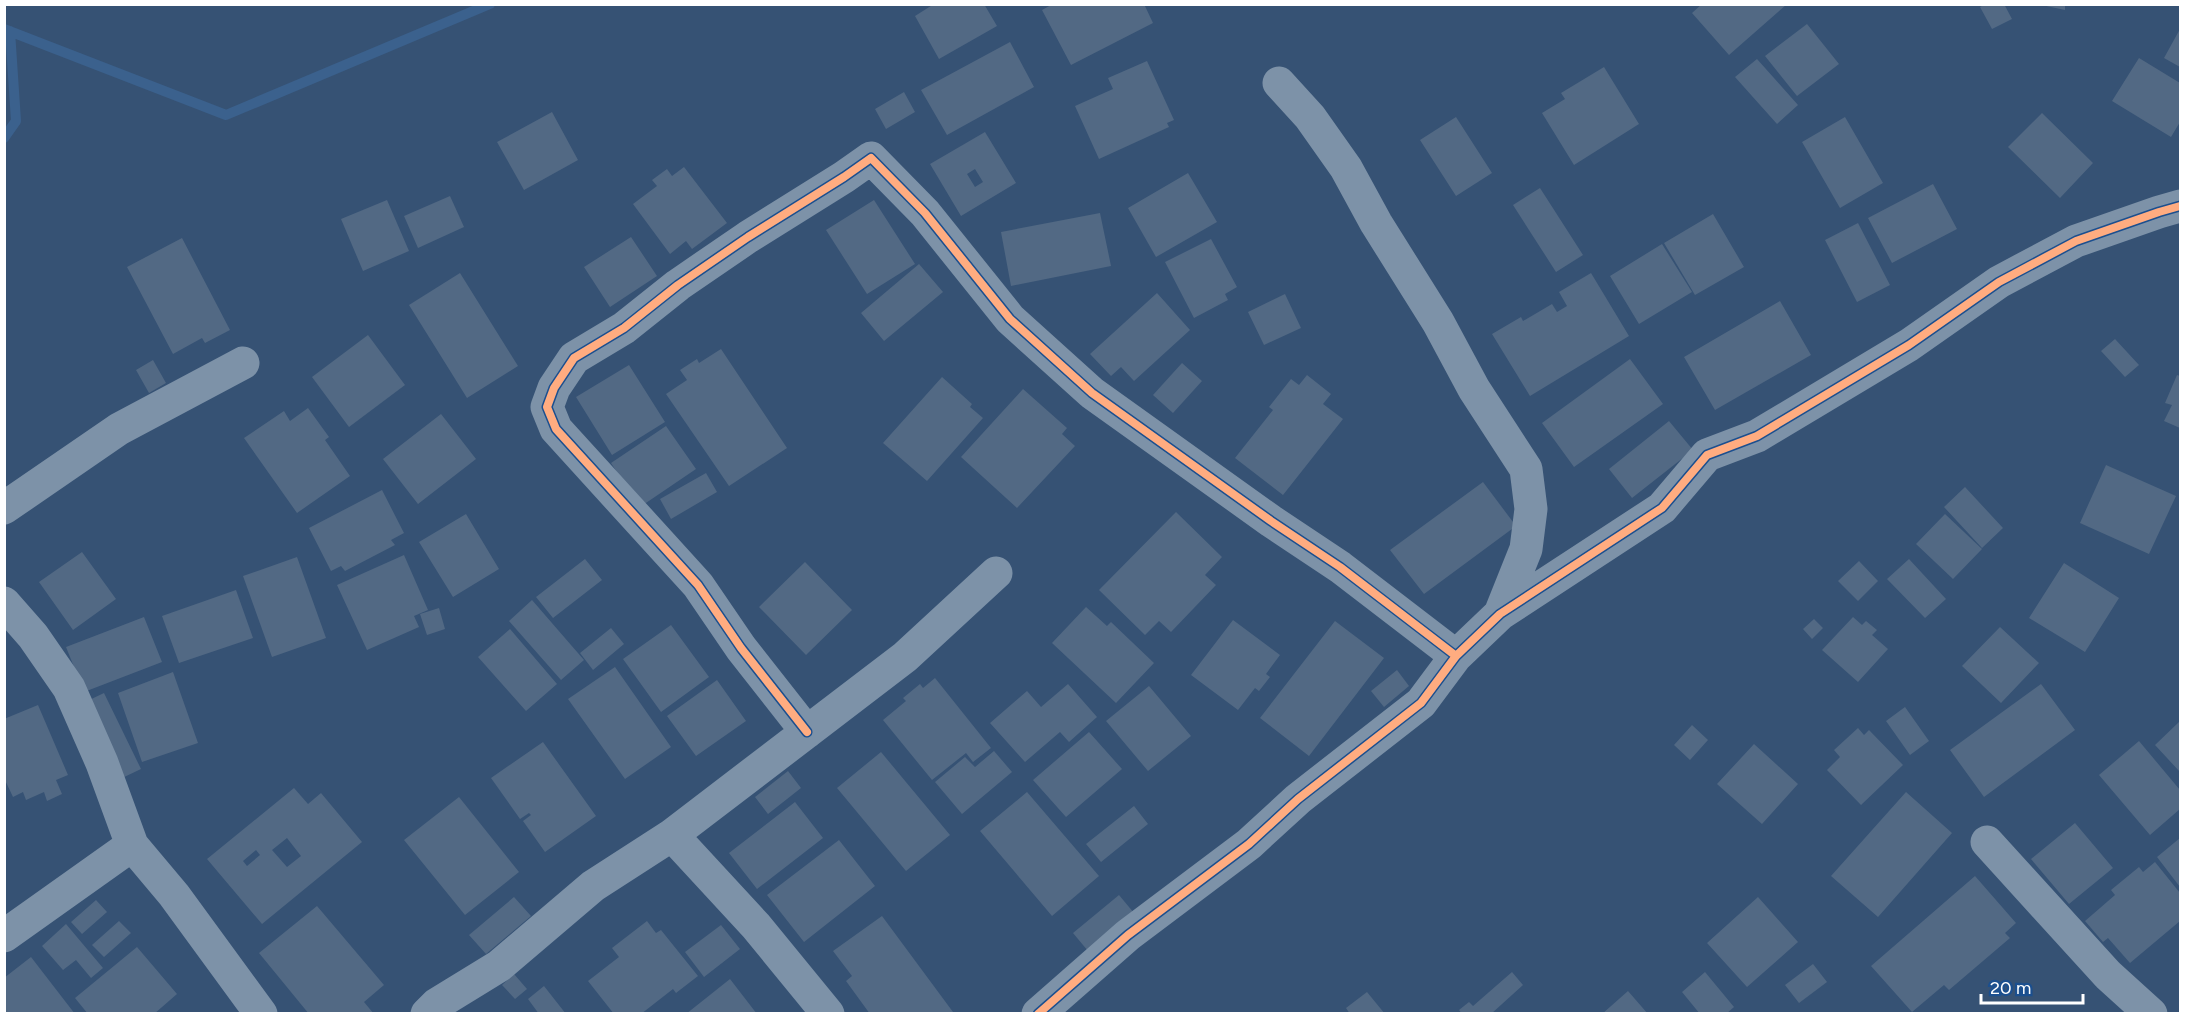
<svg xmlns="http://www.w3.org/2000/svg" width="2185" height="1018" font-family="Figtree,sans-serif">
  <rect width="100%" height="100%" fill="#365274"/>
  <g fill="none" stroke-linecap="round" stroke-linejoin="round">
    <path stroke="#3b618d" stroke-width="10" d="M4 29 226 115 490 4
      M4 138 16 121 10 31"/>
  </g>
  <path fill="#526984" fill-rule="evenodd" d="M934 4H984L997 26 939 59 915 16Z
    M1053 4H1144L1153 23 1071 65 1042 10Z
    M1702 4H1787L1729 55 1692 13Z
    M1985 4H2004L2012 19 1992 29 1980 7Z
    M2037 4H2065V10Z
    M1807 24 1839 64 1797 96 1765 56Z
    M2180 29V67L2164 58Z
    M1010 42 1034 87 947 135 921 90Z
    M2139 58 2180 83V122L2171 137 2112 101Z
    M1757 59 1798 105 1777 124 1735 77Z
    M1147 61 1174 120 1167 123 1169 127 1099 159 1075 106 1113 89 1108 78Z
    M1604 67 1639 124 1574 165 1542 113 1565 99 1561 93Z
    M904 92 915 112 886 129 875 109Z
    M552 112 578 160 524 190 497 142Z
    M2042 113 2093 163 2060 198 2008 147Z
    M1456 117 1492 173 1456 196 1420 140Z
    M1845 117 1883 183 1840 208 1802 142Z
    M985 132 1016 183 961 216 930 164ZM975 169 983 182 975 187 967 174Z
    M684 167 727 223 692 249 686 241 670 254 633 204 657 186 652 180 667 169 672 176Z
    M1188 173 1217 222 1156 257 1128 208Z
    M1933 184 1957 229 1892 263 1868 218Z
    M1540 188 1583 255 1556 272 1513 205Z
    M450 196 464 227 418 248 404 216Z
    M387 200 409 251 363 271 341 219Z
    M874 200 915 264 867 294 826 230Z
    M1100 213 1111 266 1011 286 1001 232Z
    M1713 214 1744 267 1695 295 1664 243Z
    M1858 223 1890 285 1857 302 1825 240Z
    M631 237 657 276 610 307 584 267Z
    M182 238 230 330 205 343 202 338 173 354 127 267Z
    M1211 239 1237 287 1225 294 1228 300 1194 318 1165 262Z
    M1662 244 1692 292 1639 324 1610 276Z
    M919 264 943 292 884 341 861 313Z
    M460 273 518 366 467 398 409 305Z
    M1591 273 1629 336 1530 396 1492 334 1521 317 1523 321 1552 304 1557 312 1567 306 1559 292Z
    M1157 293 1190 330 1134 381 1121 367 1111 376 1090 354Z
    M1285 294 1301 328 1264 345 1248 312Z
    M1780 301 1811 355 1715 410 1684 357Z
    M368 335 405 385 349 427 312 377Z
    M2115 339 2139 365 2125 377 2101 351Z
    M721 349 787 448 729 486 666 394 687 380 680 370 697 359 699 363Z
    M1630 359 1663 404 1574 467 1542 423Z
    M153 360 166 383 149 393 136 370Z
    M1182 363 1202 381 1173 413 1153 395Z
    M629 365 665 422 612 455 576 397Z
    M1307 375 1331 394 1323 404 1343 419 1283 495 1235 458 1273 410 1269 407 1291 379 1299 385Z
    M2177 375 2180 376V428L2164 421 2172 405 2165 403Z
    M942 377 972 404 970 407 983 418 927 481 883 443Z
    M1023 389 1067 428 1062 434 1075 446 1017 508 961 457Z
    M308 408 329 437 325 440 350 476 297 513 244 438 284 411 290 421Z
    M441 414 476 459 418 504 383 459Z
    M1669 421 1693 450 1632 498 1609 469Z
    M666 426 696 469 640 507 611 463Z
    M2106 465 2176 496 2149 554 2080 523Z
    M706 473 717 492 671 519 660 499Z
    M1483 482 1516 526 1424 594 1390 550Z
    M1965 487 2003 528 1982 548 1944 507Z
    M382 490 404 533 391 540 395 545 345 571 341 566 331 571 309 528Z
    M1176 512 1222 557 1205 575 1216 585 1171 632 1159 621 1145 635 1099 590Z
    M466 514 499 569 453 597 419 542Z
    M1945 514 1982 549 1953 579 1916 544Z
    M82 552 116 599 73 630 39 582Z
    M404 555 428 610 414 616 419 627 367 650 337 585Z
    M297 557 326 638 272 657 243 576Z
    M585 559 602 580 553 618 536 597Z
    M1909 559 1946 599 1925 618 1887 579Z
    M1859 561 1878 581 1858 601 1838 581Z
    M805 562 852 610 806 655 759 607Z
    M2064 563 2119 598 2085 652 2029 618Z
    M236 590 253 638 179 663 162 616Z
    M532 600 584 660 561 680 509 621Z
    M1086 607 1107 626 1111 622 1154 663 1116 703 1052 643Z
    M439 608 445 629 427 635 420 614Z
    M144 617 162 662 84 692 66 647Z
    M1853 617 1862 625 1866 621 1877 630 1872 635 1888 649 1858 682 1822 650Z
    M1814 619 1823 628 1812 639 1803 629Z
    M1233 620 1280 655 1266 674 1270 677 1259 691 1255 688 1238 710 1191 675Z
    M1335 621 1384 658 1309 756 1260 718Z
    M671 625 709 677 661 712 623 659Z
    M2000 627 2039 663 2001 703 1962 666Z
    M611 628 624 644 593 670 580 653Z
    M510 629 557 684 526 711 478 657Z
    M615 667 671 747 625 779 568 699Z
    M1397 670 1409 686 1384 707 1371 691Z
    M173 672 198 743 142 762 118 693Z
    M935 678 991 748 973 762 966 753 932 780 883 720 906 701 903 698 920 684 923 688Z
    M717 680 746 721 696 756 667 716Z
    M1068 684 1097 717 1069 742 1060 732 1025 762 990 723 1027 691 1041 707Z
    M2041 684 2075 730 1984 797 1950 750Z
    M1149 686 1191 736 1148 771 1106 721Z
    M104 693 141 769 120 779 83 703Z
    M38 705 68 775 56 780 62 794 47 801 44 792 26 800 23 792 13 797 4 778V719Z
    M1905 707 1929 741 1910 755 1886 721Z
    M2180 721V772L2155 745Z
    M1692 725 1708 740 1690 760 1674 745Z
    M1858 728 1864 735 1869 730 1903 765 1861 805 1827 770 1840 757 1834 750Z
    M1089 732 1122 769 1066 817 1033 780Z
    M2139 741 2180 790V809L2150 835 2099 775Z
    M543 742 596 816 545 852 523 821 531 815 529 813 520 819 491 778Z
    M1754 744 1798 784 1762 824 1717 784Z
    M994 751 1012 772 962 814 935 782 965 757 975 767Z
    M881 752 950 835 906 871 837 788Z
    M788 771 801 788 768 814 755 797Z
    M294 788 308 804 321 793 362 842 262 924 207 859ZM287 838 301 856 287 867 272 850ZM256 850 260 855 247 866 243 861Z
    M1027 792 1099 876 1052 916 980 831Z
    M1906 792 1952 833 1878 917 1831 876Z
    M459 797 519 872 465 915 404 840Z
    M795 802 823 838 757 889 729 853Z
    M1134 806 1148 824 1101 862 1086 844Z
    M2075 823 2113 868 2069 904 2031 859Z
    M2180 838V887L2157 857Z
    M839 840 875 886 804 942 767 895Z
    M2155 862 2180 893V921L2130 963 2108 938 2103 942 2085 921 2115 895 2111 890 2139 867 2143 872Z
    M1975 876 2016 923 2005 933 2010 938 1949 990 1944 985 1912 1012 1871 966Z
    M1119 895 1134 913 1088 951 1073 933Z
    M514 897 531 916 486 954 469 935Z
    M1758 897 1798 942 1747 987 1707 943Z
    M96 900 107 912 82 934 71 922Z
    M317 906 384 985 364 1002 374 1014H309L259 953Z
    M882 916 953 1012 952 1014H870L846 981 852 976 833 951Z
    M119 921 131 933 104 957 92 945Z
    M647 921 656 933 661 930 698 976 676 993 673 989 641 1014H614L588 981 619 957 612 948Z
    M66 924 103 968 91 978 76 960 63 970 42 946Z
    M721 925 740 949 704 977 685 952Z
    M137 947 177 994 154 1014H88L75 998Z
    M31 957 75 1014H4V978Z
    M1813 964 1827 982 1799 1003 1785 985Z
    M1512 972 1523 985 1491 1014H1462L1459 1010 1469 1002 1473 1006Z
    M1705 972 1734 1007 1726 1014H1700L1682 992Z
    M514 974 527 989 515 999 502 985Z
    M730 979 757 1014H686Z
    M544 986 566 1014H539L528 999Z
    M1628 991 1648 1014H1602Z
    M1367 992 1385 1014H1350L1346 1008Z"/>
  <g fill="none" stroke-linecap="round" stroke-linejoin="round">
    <path stroke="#7d92a8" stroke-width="33" d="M1279 83 1310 117 1346 168 1376 223 1438 322 1474 389 1526 469 1531 509 1526 549 1500 614
      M4 508 119 429 243 363
      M4 603 33 636 69 688 102 763 132 845 174 895 261 1014
      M807 732 741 648 698 585 556 429 547 407 554 388 574 358 624 328 678 285 748 237 844 177 871 158 925 213 1010 319 1092 393 1271 521 1340 567 1456 656
      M672 835 756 926 828 1014
      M1987 842 2108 975 2151 1014
      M4 936 132 845
      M427 1014 437 1004 499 966 593 886 672 835 905 657 996 573
      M1038 1014 1128 935 1249 844 1298 799 1421 703 1456 656 1500 614 1662 508 1707 455 1757 436 1909 345 1999 282 2076 241 2159 212 2180 206"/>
    <defs>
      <path id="cycleway" d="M807 732 741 648 698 585 556 429 547 407 554 388 574 358 624 328 678 285 748 237 844 177 871 158 925 213 1010 319 1092 393 1271 521 1340 567 1456 656
        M1038 1014 1128 935 1249 844 1298 799 1421 703 1456 656 1500 614 1662 508 1707 455 1757 436 1909 345 1999 282 2076 241 2159 212 2180 206"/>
    </defs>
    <use href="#cycleway" stroke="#1b4f8f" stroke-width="11"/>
    <use href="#cycleway" stroke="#ffac80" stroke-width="8"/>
  </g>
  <rect width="2185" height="1018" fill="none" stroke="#ffffff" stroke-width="12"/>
  <path d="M1981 994v9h102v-9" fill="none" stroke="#ffffff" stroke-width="3"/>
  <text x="1990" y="994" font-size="18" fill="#ffffff" stroke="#1b4f8f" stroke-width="4.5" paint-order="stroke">20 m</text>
</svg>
